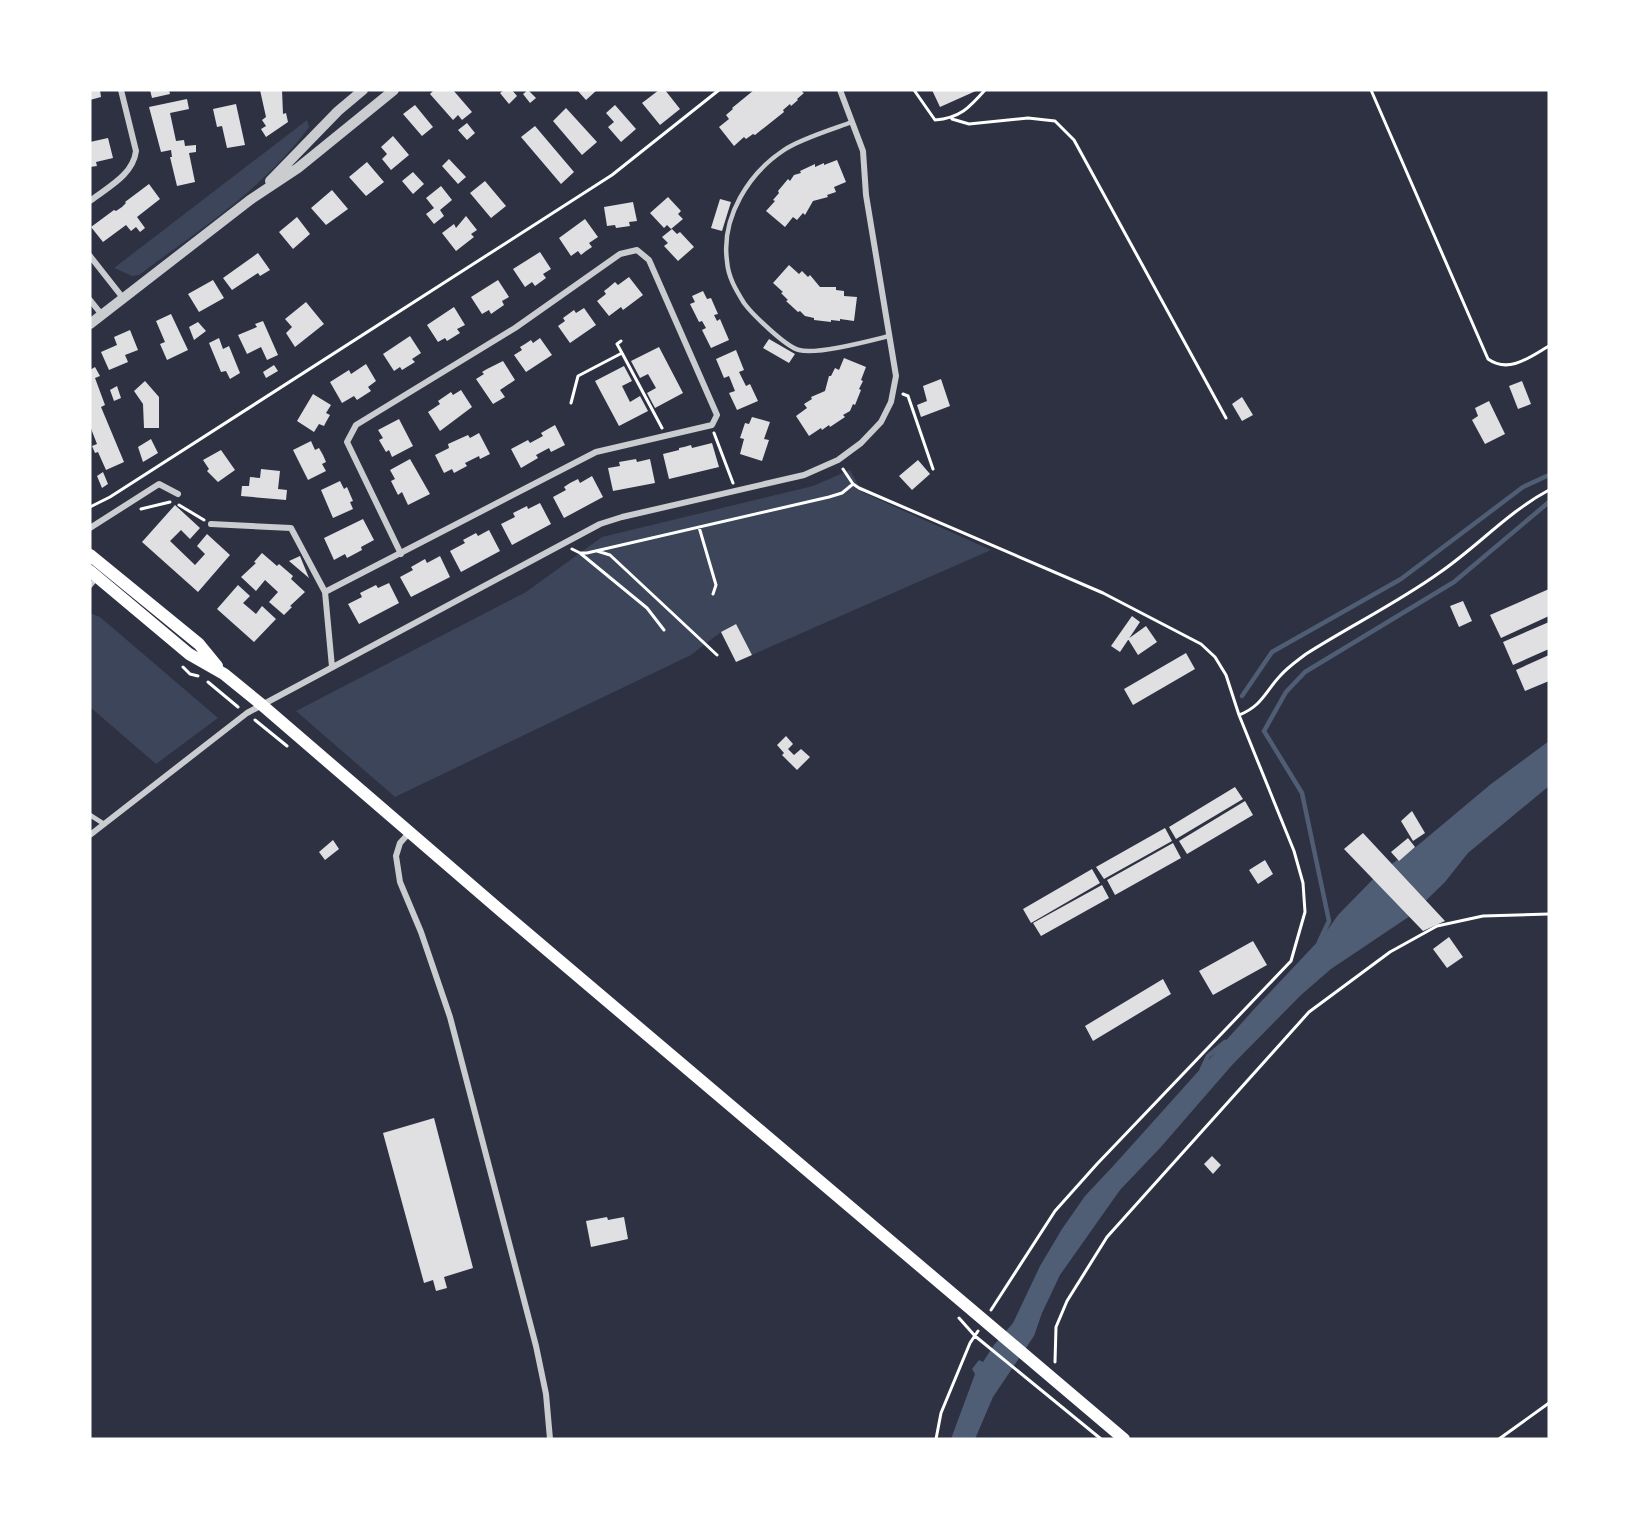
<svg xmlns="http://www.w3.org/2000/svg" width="1639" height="1529" font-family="Barlow,sans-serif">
  <rect width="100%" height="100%" fill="#2d3142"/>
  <path fill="#3c4559" d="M307 120 309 127C265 188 199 230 139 275L132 276 114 268Z
    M850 470 862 492 991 550 752 655 735 624 721 632 691 655 395 797 296 711 526 592 602 537 813 486Z
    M90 613 100 617 218 718 156 764 90 707Z"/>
  <path fill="#4f5d75" d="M1549 741V786L1468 853 1445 882 1410 916 1331 969 1301 995 1233 1064 1160 1148 1120 1190 1060 1275 1042 1313 1034 1336 993 1397 975 1439H951L975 1374 972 1369 979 1360 983 1362 994 1345 1013 1323 1040 1266 1062 1229 1085 1196 1115 1164 1256 1007 1323 936 1338 915 1379 873 1417 846 1491 784Z"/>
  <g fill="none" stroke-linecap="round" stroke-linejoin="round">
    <path stroke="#4f5d75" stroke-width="4.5" d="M1242 696 1272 652 1401 579 1523 487 1549 475
      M1319 942 1329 921 1302 793 1264 731 1286 692 1305 672 1454 582 1549 502
      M1202 1069 1208 1056 1225 1042"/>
  </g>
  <path fill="#e0e0e3" d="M90 90H100L101 97 90 100Z
    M150 90H169L170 94 152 98Z
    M260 90H282L283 114 286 113 288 122 266 137 261 129 266 126 262 120 266 117Z
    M434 90H453L472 112 462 120 458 115 453 120 430 94Z
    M504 90H512L517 96 509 104 500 93Z
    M528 90 536 98 530 103 523 94Z
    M577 90H597L586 100Z
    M659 90H665L680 109 660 125 642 103Z
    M754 90H804L802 92 804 93 797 99 798 100 791 106 790 104 783 110 784 112 755 135 753 134 746 139 744 137 734 146 719 127 729 119 726 115 733 109 732 108Z
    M932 90H978L940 107Z
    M187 99 189 109 170 113 176 141 184 140 185 146 196 145V152L189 153 195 182 177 186 170 157H172L171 150 161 152 149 107Z
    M236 104 245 145 227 148 222 126 217 127 213 109Z
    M415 105 433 127 422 136 403 114Z
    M615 105 636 129 621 142 608 127 614 122 606 113Z
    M566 108 597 142 582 155 553 121Z
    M467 123 475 133 467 140 458 130Z
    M535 126 574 172 561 184 521 137Z
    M393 136 409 155 391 170 382 159 387 154 381 147Z
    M108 138 113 158 96 162 97 166 90 167V142Z
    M449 159 466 177 458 184 442 166Z
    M837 160 846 182 834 187 836 192 827 195 828 197 813 201 805 215 803 213 797 220 793 217 785 227 766 211 775 201 773 200 779 193 778 191 788 179 790 181 794 175 801 173 800 171 815 164V167L824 163V165Z
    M367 162 384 182 366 196 349 177Z
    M413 172 424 184 413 194 402 181Z
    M485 181 506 206 491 218 470 193Z
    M149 184 160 199 137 217 145 228 140 232 136 227 131 231 126 225 103 242 91 227 114 210 116 211 122 207 126 203 125 202Z
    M441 186 452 200 440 210 444 216 434 224 426 214 434 208 426 198Z
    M332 190 348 209 326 225 311 208Z
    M668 197 681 211 678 214 683 219 671 229 667 225 664 228 650 213Z
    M720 199 731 202 722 231 711 228Z
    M633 202 637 221 629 222 630 226 616 228 615 225 607 226 604 207Z
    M466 216 477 230 471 234 474 237 456 251 442 233 454 224 456 228Z
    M297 217 310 234 293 249 279 232Z
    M585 219 598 237 589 243 592 247 586 251 581 255 578 251 571 256 559 238Z
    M672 229 677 234 680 232 694 247 678 261 664 246 668 243 662 237Z
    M540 252 551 269 543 274 546 278 535 286 532 282 525 287 513 269Z
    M258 253 270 270 260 276 258 273 232 290 223 278Z
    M789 265 799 274 802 271 808 277 810 275 820 287H836V290L844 291V296L857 297 854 321 840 319V321L831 320V322L814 320V318L805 316 800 311 798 312 786 301 788 300 781 293 783 292 773 283Z
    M629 277 643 295 623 310 621 307 609 316 597 301 606 294 604 291 608 288 615 282 618 285Z
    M213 280 224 298 199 312 188 294Z
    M498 280 509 297 502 301 504 305 491 314 489 310 482 314 471 297Z
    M703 291 707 299 711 298 718 314 714 315 717 321 720 319 729 340 711 348 702 330 706 328 702 321 699 322 690 304 695 302 692 296Z
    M306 302 324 324 295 347 286 333 292 327 285 319Z
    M454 307 465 325 457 329 460 333 447 341 445 338 438 342 427 325Z
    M584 308 596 325 570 343 558 326 565 321 563 318 574 310 576 313Z
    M171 314 188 350 167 360 160 344 165 342 156 321Z
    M263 321 278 355 267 360 261 347 247 354 238 335 257 327 255 324Z
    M198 322 206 331 194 340 189 327Z
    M130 330 138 350 125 355 128 362 109 370 101 352 117 345 114 337Z
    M410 336 421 353 412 359 415 362 402 370 400 367 394 371 383 354Z
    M219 338 223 349 229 346 240 373 230 379 226 371 221 372 209 343Z
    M540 338 552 355 526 372 514 355 522 350 520 347 525 344 531 340 533 343Z
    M769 339 795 354 789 363 763 348Z
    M659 347 683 393 655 408 647 393 656 388 648 374 640 378 631 361Z
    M736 350 744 370 739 372 746 386 750 384 758 401 737 410 729 393 735 391 729 376 724 378 716 359Z
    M844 358 866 367 861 380 863 381 859 389 861 390 855 405 853 404 850 411 843 415 845 417 830 427 829 425 822 430 821 428 809 436 796 416 807 408 804 404 812 399 811 397 825 391 829 376H831L835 368 839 370Z
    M503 361 515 380 500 390 505 397 493 404 476 379 484 374 482 372 487 369Z
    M366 364 376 381 368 387 371 391 357 400 354 396 342 403 330 382 349 370 351 374Z
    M274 365 278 371 266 378 263 372Z
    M624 366 632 381 622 386 630 402 640 396 648 411 619 426 595 381Z
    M95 367 100 376 95 378 105 405 101 407 124 462 106 470 98 452 95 453 92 446 97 444 90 426V370Z
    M941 379 950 406 921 417 917 405 927 401 923 386Z
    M145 381 159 397V428H144L143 404 134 391Z
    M1522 381 1531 404 1518 409 1509 386Z
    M117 386 121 398 114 401 110 390Z
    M461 390 472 407 440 431 428 412 440 404 438 401 451 392 453 395Z
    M313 394 331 405 326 413 330 415 326 422 324 426 319 424 314 432 297 421Z
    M1242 397 1253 415 1242 421 1232 404Z
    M1489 401 1505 434 1485 444 1472 420 1478 416 1475 408Z
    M752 417 770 422 764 439 769 440 762 461 740 454 744 439 740 438 745 423 749 424Z
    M399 419 413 446 392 457 389 450 386 452 379 440 383 438 378 430Z
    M555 425 565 445 551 452 549 448 536 455 538 458 521 468 511 449 528 440 530 443 543 436 541 433Z
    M479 433 490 454 480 459 479 456 465 463 467 466 454 473 452 469 444 473 435 455 449 448 448 444 468 435 470 438Z
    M151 439 158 453 143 462 138 447Z
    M311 441 315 450 319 448 323 455 326 462 322 464 326 471 308 480 293 450Z
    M712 443 719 467 669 479 663 454 679 450V448L684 447 691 445 692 448Z
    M221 450 235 470 218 482 207 471 209 469 203 460Z
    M410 459 430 494 408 505 402 492 398 495 391 481 395 479 390 470Z
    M636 459 637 462 650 459 655 483 613 491 608 468 620 466 619 462Z
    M918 460 930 474 912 490 899 476Z
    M261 469 280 471 278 489 287 490 286 500 241 496 242 486H249L250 477 260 478Z
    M103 472 108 484 102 488 97 476Z
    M592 476 603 497 564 518 553 497 566 490 564 487 570 483 578 479 580 483Z
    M340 481 344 489 347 487 353 501 350 502 353 509 333 518 321 490Z
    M540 503 551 524 512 545 501 524 515 517 513 513 527 506 528 509Z
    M175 505 200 528 190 539 181 530 170 541 195 565 205 554 197 546 207 534 230 555 198 592 142 542Z
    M363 519 374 540 361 547 362 550 347 558 345 554 334 560 324 538Z
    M489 530 500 551 461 572 450 551 465 543 463 540 476 533 478 536Z
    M262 553 277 566 279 564 293 576 291 579 305 592 290 606 292 607 284 615 269 602 278 592 265 580 256 591 241 577 256 563 254 562Z
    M300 556 309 578 289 561Z
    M440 556 450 577 411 597 400 577 413 570 411 567 425 559 427 563Z
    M389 583 399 603 359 624 348 604 362 597 360 593 376 585 378 588Z
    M238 585 250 596 243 603 256 614 262 606 276 619 254 642 217 609Z
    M1549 589V616L1501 638 1490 615Z
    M1463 601 1472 621 1459 627 1450 606Z
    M1132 616 1140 622 1120 652 1111 646Z
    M1549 622V649L1513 665 1503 642Z
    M736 624 752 655 736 662 721 632Z
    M1146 626 1157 642 1138 655 1128 639Z
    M1186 653 1195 669 1133 705 1124 689Z
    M1549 655V681L1525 691 1516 670Z
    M786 736 793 744 788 749 794 755 801 749 810 757 797 770 782 755 784 753 777 745Z
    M1235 787 1243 799 1176 839 1169 827Z
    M1245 801 1253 815 1187 854 1179 841Z
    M1412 811 1425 833 1413 841 1401 821Z
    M1165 828 1172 841 1104 879 1096 867Z
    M1363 833 1445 921 1423 931 1344 849Z
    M1408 838 1415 847 1399 861 1391 852Z
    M333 840 339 849 325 860 319 852Z
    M1173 843 1181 858 1115 895 1107 880Z
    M1265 860 1273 874 1258 884 1249 870Z
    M1092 869 1100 883 1031 923 1023 909Z
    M1102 885 1109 898 1041 936 1033 923Z
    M1449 937 1463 957 1447 968 1433 949Z
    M1253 941 1267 965 1213 995 1199 971Z
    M1163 979 1171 994 1093 1041 1085 1026Z
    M434 1118 473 1268 444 1277 447 1288 436 1291 433 1280 424 1283 383 1133Z
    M1212 1156 1221 1165 1213 1174 1204 1164Z
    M607 1217 608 1220 624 1217 628 1239 591 1247 586 1221Z"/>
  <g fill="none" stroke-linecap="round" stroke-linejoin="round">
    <path stroke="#fff" stroke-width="3" d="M914 90 935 120C960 118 969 108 985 90
      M1371 90 1488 359C1509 374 1530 357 1549 346
      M952 119 969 124 1028 118 1055 121 1074 140 1226 418
      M622 353 662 428
      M903 394 908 396 933 469
      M571 403 578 376 622 353 617 344 621 341
      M714 433 733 483
      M843 469 853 484 859 488 1103 593 1201 644 1215 657 1226 675 1239 715 1294 851 1303 883 1305 912 1291 961 1097 1164 1055 1211 991 1310
      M179 505 204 520
      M90 507 110 497 612 175 719 90
      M141 509 170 502
      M699 527 716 585 713 594
      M572 549 580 553H587L829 497 842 493 853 484
      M597 551 610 555 717 655
      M580 553 647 608 664 630
      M183 667 190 674 198 676
      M208 682 238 707
      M1239 715C1262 706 1265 692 1280 676 1288 667 1297 661 1306 654 1350 626 1397 603 1439 573 1477 547 1508 512 1549 490
      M255 720 287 746
      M959 1318 975 1336 1101 1439
      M1055 1362 1056 1327 1067 1301 1107 1237 1309 1012 1390 952 1437 926 1483 916 1549 914
      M936 1439 941 1413 970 1343 978 1331
      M1499 1439 1549 1403"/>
    <path stroke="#caccd0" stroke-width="4.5" d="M852 122C833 129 800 139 784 150 749 173 721 217 727 261 728 277 736 290 744 303 752 314 786 347 799 350 817 355 869 341 889 336
      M90 586 96 579
      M90 815 104 824"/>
    <path stroke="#caccd0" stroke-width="6" d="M90 201C108 187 133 175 136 151L121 90
      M90 256 123 298
      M90 300 102 315
      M211 524 291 528 325 592
      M90 528 159 484 178 494
      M332 667 325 592 596 452 712 425 717 415 649 260 637 250 620 254 515 328 356 425 347 442 401 554
      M410 832 400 843 396 856 400 882 421 932 450 1017 536 1346 546 1394 550 1439
      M90 835 247 713 600 524 622 517 804 475 838 460 861 443 881 422 891 402 896 376 866 195 863 151 840 90"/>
    <path stroke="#caccd0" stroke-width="10" d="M270 181 338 111 363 90
      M90 324 250 200 298 168 394 90"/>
    <path stroke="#fff" stroke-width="12" d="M90 555 199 644 217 666
      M90 571 189 654 224 674 262 705 501 911 1124 1439"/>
  </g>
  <rect width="1639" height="1529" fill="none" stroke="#ffffff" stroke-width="183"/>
</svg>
